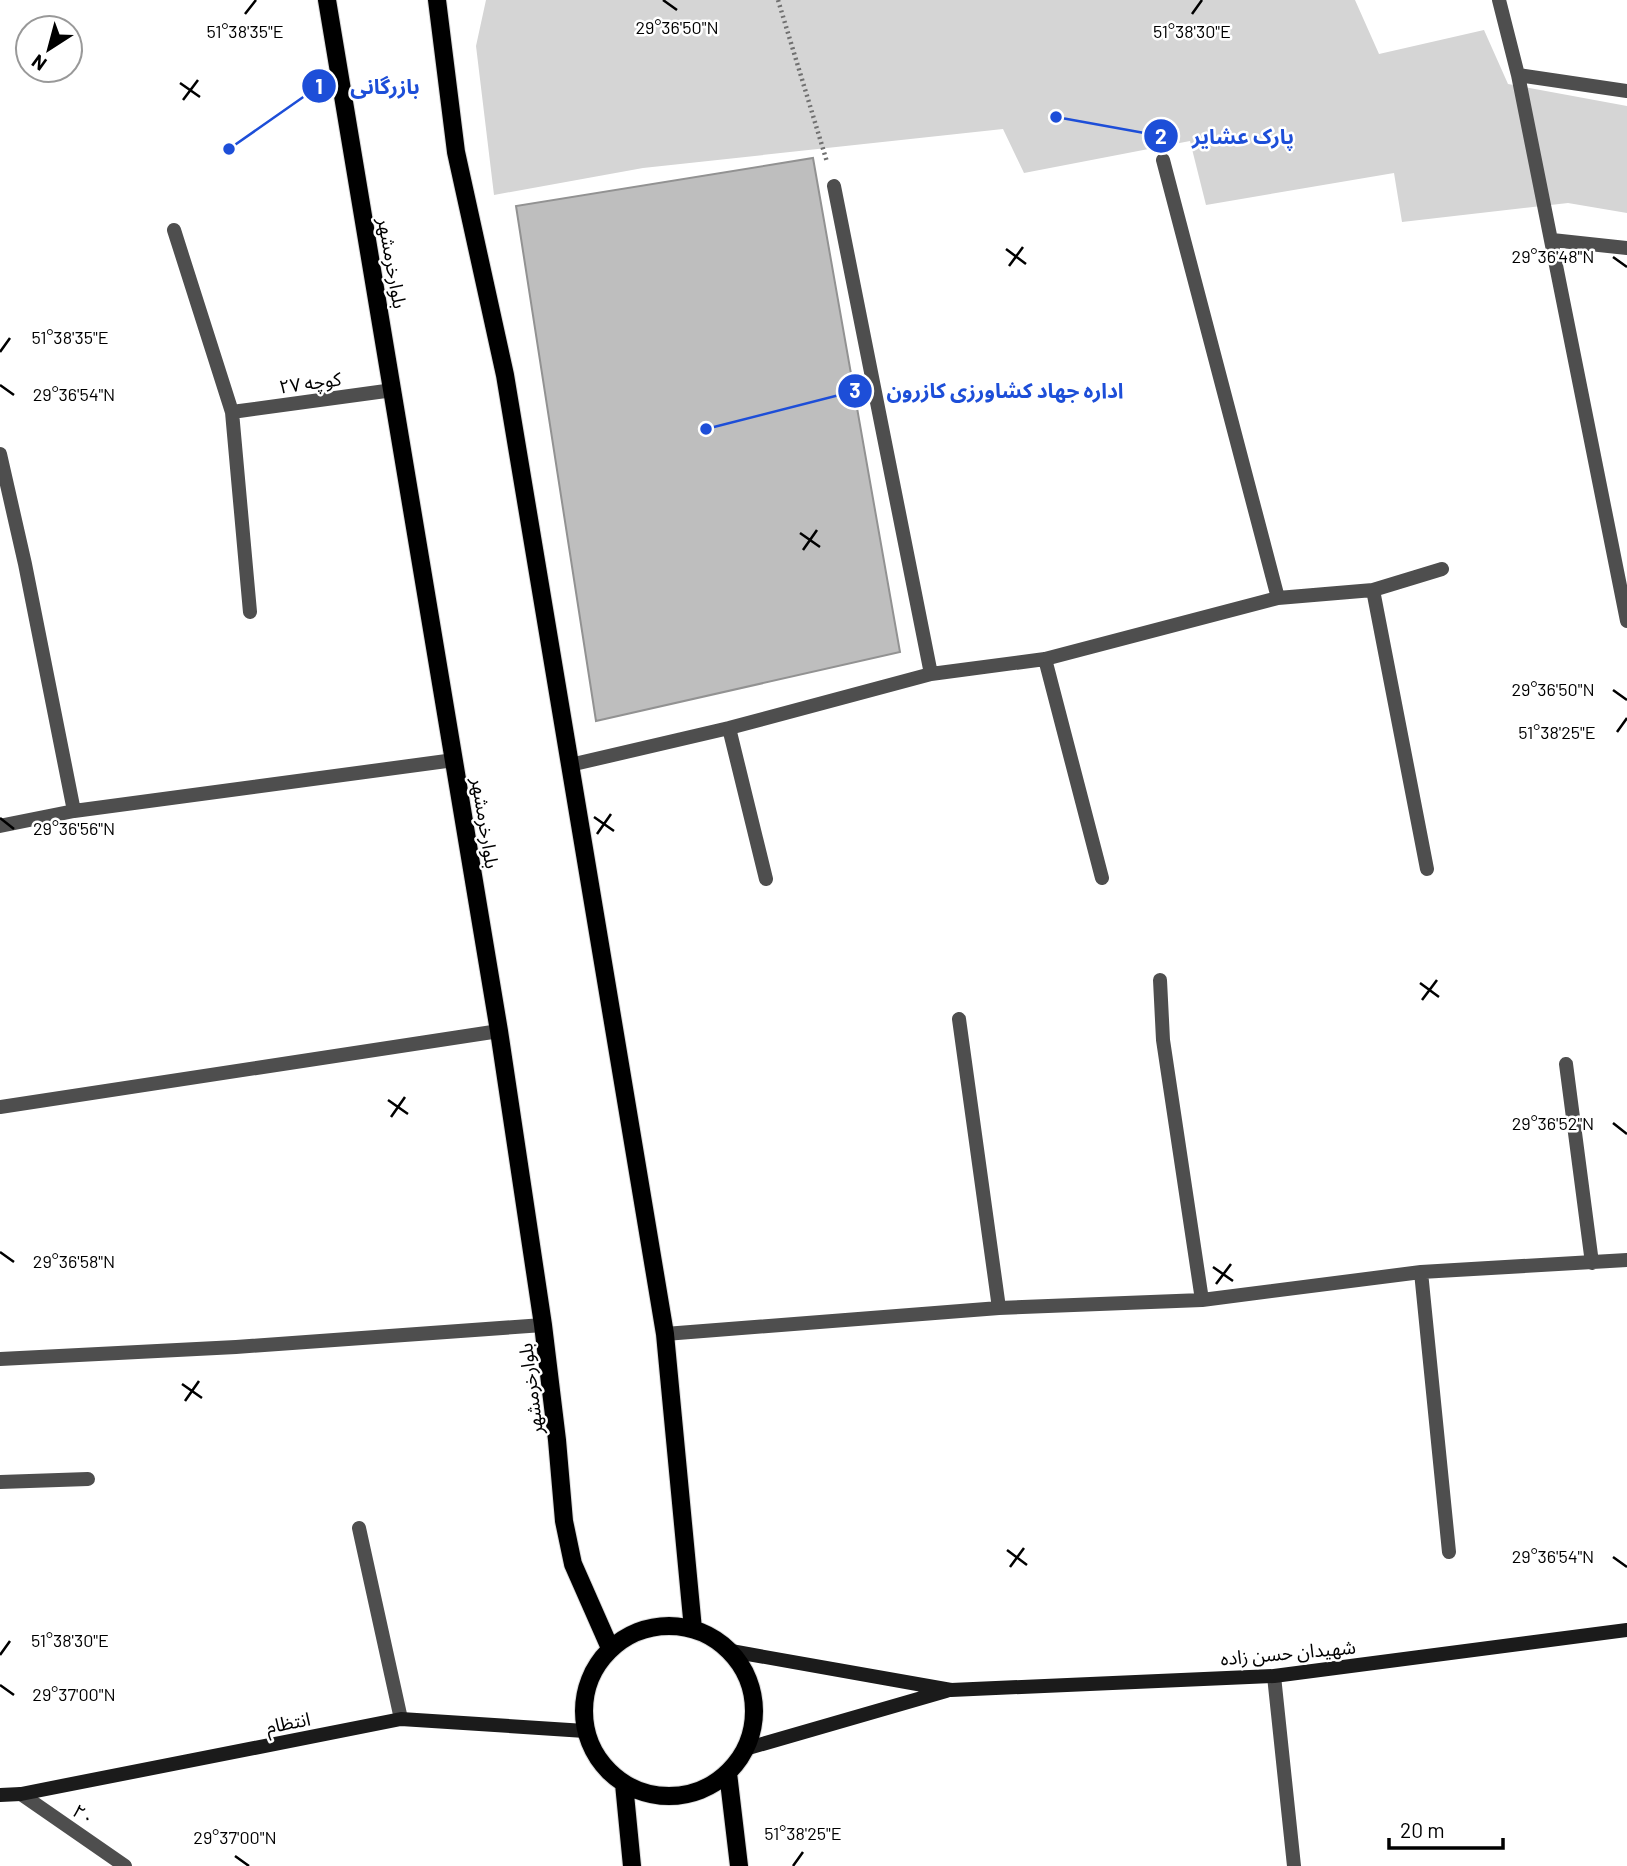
<svg xmlns="http://www.w3.org/2000/svg" width="1627" height="1866" font-family="Barlow,'Noto Sans Arabic',sans-serif">
  <rect width="100%" height="100%" fill="#fff"/>
  <path fill="#d5d5d5" d="M486 0H1355L1379 54 1484 30 1508 84 1627 106V213L1568 203 1402 222 1394 173 1206 205 1190 141 1024 173 1003 129 643 168 494 195 476 46Z"/>
  <path fill="#bebebe" stroke="#929292" stroke-width="2" d="M813 158 900 652 596 721 516 206Z"/>
  <g fill="none" stroke-linecap="round" stroke-linejoin="round">
    <defs>
      <path id="primary" d="M327 0 499 1031 543 1325 557 1440 564 1521 573 1564 610 1648
        M437 0 456 152 505 375 665 1334 693 1629
        M584 1711a85 85 0 1 1 170 0a85 85 0 1 1-170 0Z
        M728 1773 739 1866
        M624 1784 632 1866"/>
    </defs>
    <use href="#primary" stroke="#dbdbdb" stroke-width="20"/>
    <path stroke="#707070" stroke-width="4.5" stroke-dasharray="2 3.5" stroke-linecap="butt" d="M778 0 827 162"/>
    <path stroke="#4e4e4e" stroke-width="14" d="M1499 0 1518 75 1627 621
      M1518 75 1627 91
      M1163 160 1278 598
      M834 186 931 674
      M174 230 232 412 250 612
      M1552 240 1627 248
      M232 412 393 390
      M0 454 25 564 74 811
      M1373 590 1427 869
      M1045 659 1102 878
      M729 728 766 879
      M570 765 729 728 931 674 1045 659 1278 598 1373 590 1442 569
      M0 826 74 811 454 760
      M1160 980 1163 1040 1202 1300
      M959 1019 999 1308
      M1566 1064 1592 1263
      M0 1107 499 1031
      M1421 1272 1449 1552
      M665 1334 999 1308 1202 1300 1421 1272 1627 1260
      M0 1359 236 1347 543 1325
      M0 1482 88 1479
      M359 1528 401 1719
      M1274 1676 1294 1866
      M21 1794 125 1866"/>
    <path stroke="#1b1b1b" stroke-width="14" d="M731 1651 951 1690 1274 1676 1627 1630
      M745 1749 946 1691
      M0 1795 21 1794 401 1719 585 1731"/>
    <use href="#primary" stroke="#000" stroke-width="18"/>
  </g>
  <path fill="none" stroke="#000" stroke-width="2.5" d="M663 0 677 10M245 14 256 0M1192 14 1202 0M180 83 200 97M183 100 198 80M1006 249 1026 264M1613 257 1627 267M1009 266 1023 247M0 352 10 338M0 385 14 395M800 533 820 547M803 550 817 530M1613 690 1627 700M1617 732 1627 718M594 817 614 831M0 818 14 829M597 834 611 814M1420 983 1439 997M1422 1000 1437 980M388 1100 408 1114M391 1117 405 1097M1613 1123 1627 1134M0 1252 14 1262M1213 1267 1233 1281M1216 1284 1231 1264M182 1384 202 1398M185 1401 199 1381M1007 1550 1027 1565M1613 1557 1627 1567M1010 1567 1024 1548M0 1655 10 1641M0 1685 14 1695M235 1856 249 1866M793 1866 803 1852"/>
  <g text-anchor="middle" dominant-baseline="central" stroke-width="5" stroke-linejoin="round" paint-order="stroke">
    <g font-size="19" fill="#000" stroke="#fff">
      <text transform="translate(393 263) rotate(80)">بلوارخرمشهر</text>
      <text transform="translate(310 382) rotate(-8)">کوچه ۲۷</text>
      <text transform="translate(486 823) rotate(81)">بلوارخرمشهر</text>
      <text transform="translate(530 1389) rotate(-97)">بلوارخرمشهر</text>
      <text transform="translate(1288 1652) rotate(-5)">شهیدان حسن زاده</text>
      <text transform="translate(288 1722) rotate(-11)">انتظام</text>
      <text transform="translate(84 1814) rotate(35)">۲۰</text>
    </g>
  </g>
  <g font-size="18" text-anchor="middle" fill="#000" stroke="#fff" stroke-width="5" stroke-linejoin="round" paint-order="stroke">
    <text x="677" y="34">29°36'50"N</text>
    <text x="245" y="38">51°38'35"E</text>
    <text x="1192" y="38">51°38'30"E</text>
    <text x="1553" y="263">29°36'48"N</text>
    <text x="70" y="344">51°38'35"E</text>
    <text x="74" y="401">29°36'54"N</text>
    <text x="1553" y="696">29°36'50"N</text>
    <text x="1557" y="739">51°38'25"E</text>
    <text x="74" y="835">29°36'56"N</text>
    <text x="1553" y="1130">29°36'52"N</text>
    <text x="74" y="1268">29°36'58"N</text>
    <text x="1553" y="1563">29°36'54"N</text>
    <text x="70" y="1647">51°38'30"E</text>
    <text x="74" y="1701">29°37'00"N</text>
    <text x="803" y="1840">51°38'25"E</text>
    <text x="235" y="1844">29°37'00"N</text>
  </g>
  <path fill="none" stroke="#1d4ed8" stroke-width="2.5" d="M229 149L319 86M1056 117L1161 136M706 429L855 391"/>
  <g fill="#1d4ed8" stroke="#fff" stroke-width="2.5">
    <circle cx="229" cy="149" r="7"/>
    <circle cx="1056" cy="117" r="7"/>
    <circle cx="706" cy="429" r="7"/>
    <circle cx="319" cy="86" r="18"/>
    <circle cx="1161" cy="136" r="18"/>
    <circle cx="855" cy="391" r="18"/>
  </g>
  <g font-size="21" text-anchor="middle" font-weight="bold" fill="#fff">
    <text x="319" y="94">1</text>
    <text x="1161" y="144">2</text>
    <text x="855" y="398">3</text>
  </g>
  <g font-size="21" text-anchor="middle" font-weight="bold" fill="#1d4ed8" stroke="#fff" stroke-width="5" stroke-linejoin="round" paint-order="stroke">
    <text x="385" y="94">بازرگانی</text>
    <text x="1243" y="144">پارک عشایر</text>
    <text x="1005" y="398">اداره جهاد کشاورزی کازرون</text>
  </g>
  <g transform="translate(49 49) rotate(216)"><circle r="33" fill="#ffffff" stroke="#999999" stroke-width="2"/>
  <path d="M0-5L12 26L0 18L-12 26Z" fill="#000000"/>
  <text y="-10" font-size="19" font-weight="bold" text-anchor="middle" fill="#000000">N</text>
  </g>
  <path d="M1389 1838v10h114v-10" fill="none" stroke="#000000" stroke-width="3.5"/>
  <text x="1400" y="1838" font-size="21" fill="#000000" stroke="#ffffff" stroke-width="5" paint-order="stroke">20 m</text>
</svg>
